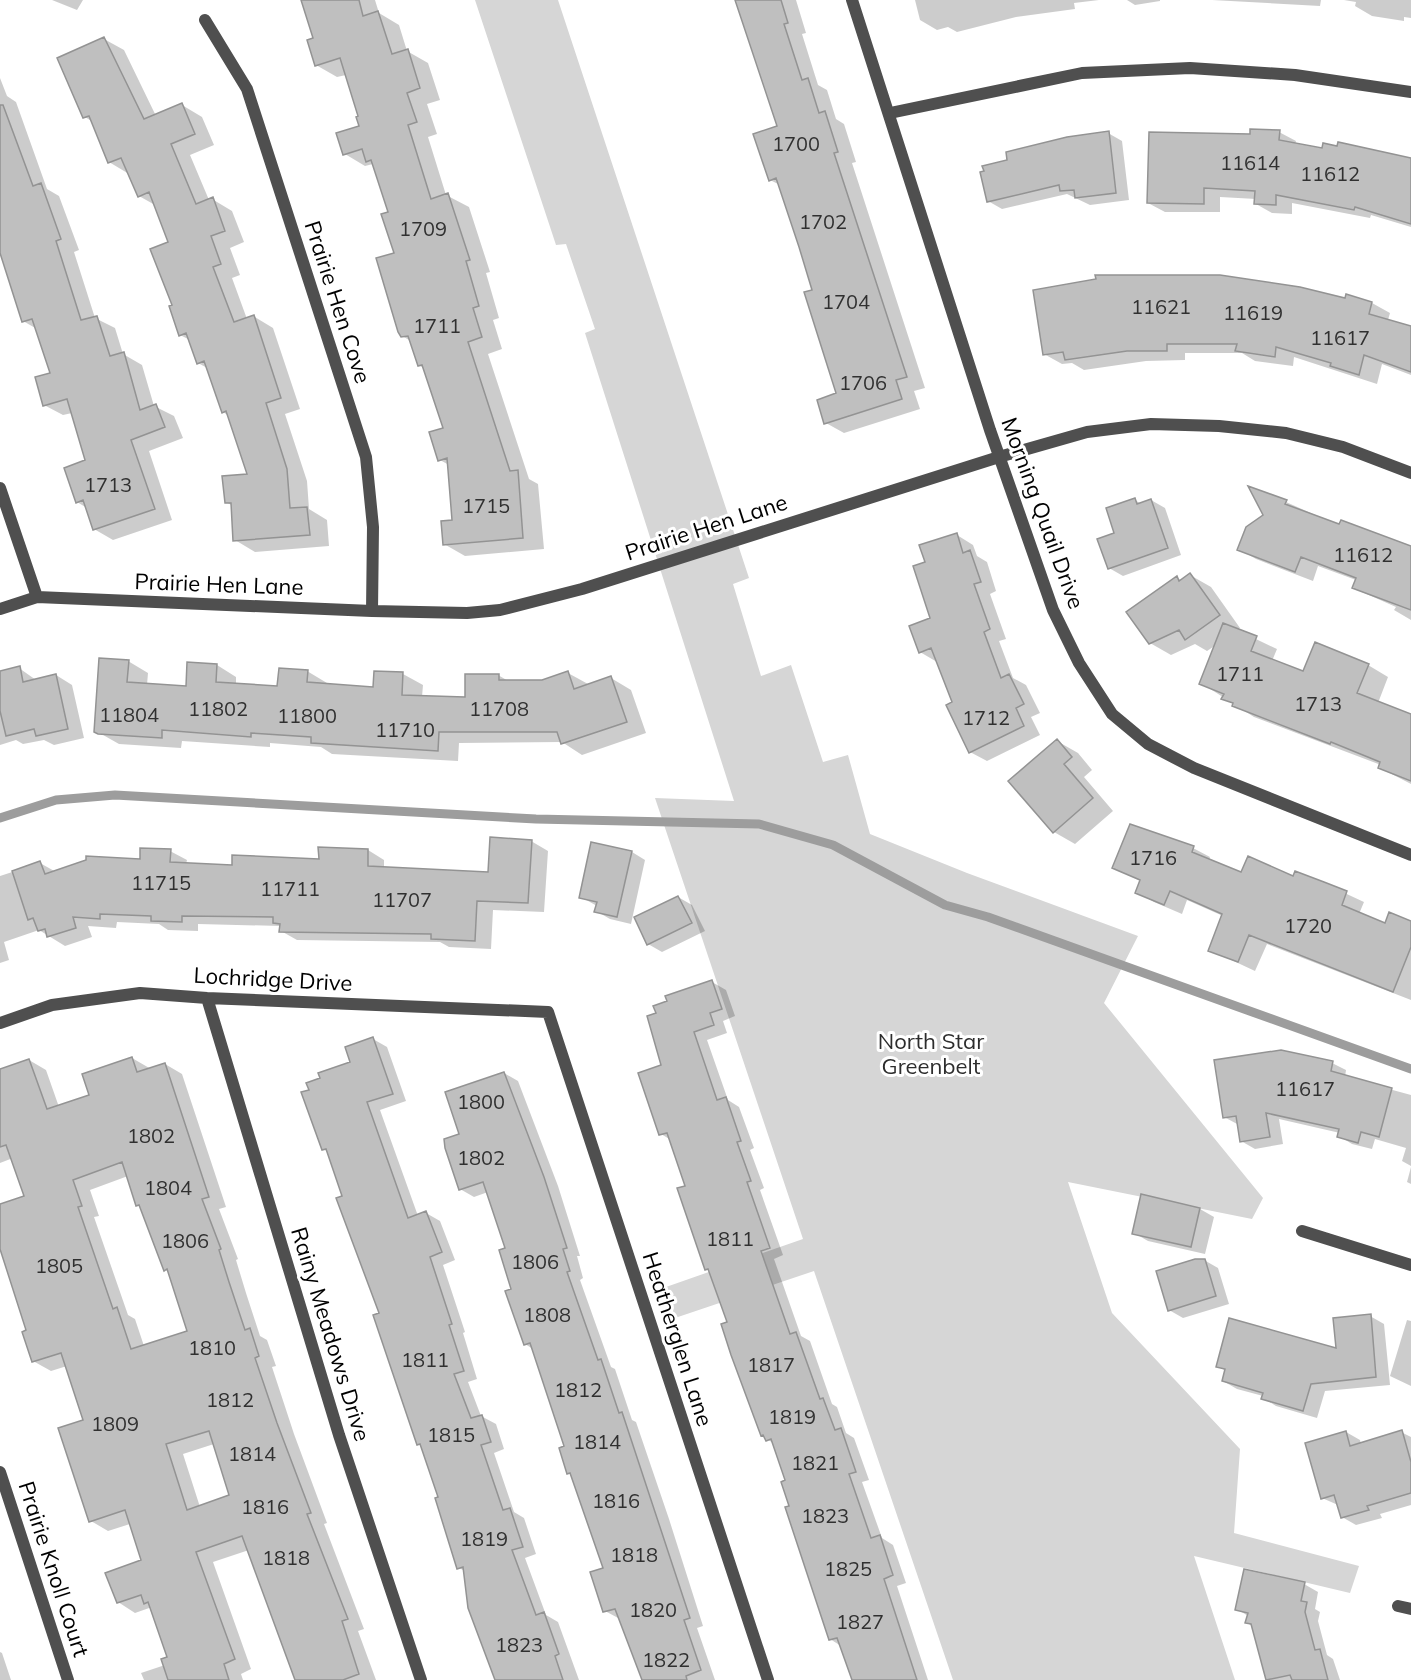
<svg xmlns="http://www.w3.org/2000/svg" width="1411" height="1680" font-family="Mulish,sans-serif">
  <rect width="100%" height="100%" fill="#fff"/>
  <path fill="#d6d6d6" d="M475 0H558L749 578 733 584 761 676 791 665 823 762 848 755 870 834 967 873 1138 936 1104 1003 1263 1198 1252 1219 1068 1182 1112 1313 1240 1449 1234 1533 1359 1566 1350 1593 1194 1556 1235 1680H953L814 1271 675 1318 666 1287 803 1239 655 798 734 801 585 333 595 329 566 244 556 245Z"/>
  <path fill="#0003" fill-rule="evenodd" d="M52 0H83L77 10Z
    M302 0H375L379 13 399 25 407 51 428 63 440 100 427 104 437 134 428 137 446 195 469 207 490 272 486 273 499 318 493 320 502 349 488 354 529 479 538 484 544 549 465 556 444 544 454 521 449 465 440 460 445 429 425 369 419 365 411 341 402 336 396 254 389 213 373 164 365 166 345 154 361 127 346 75 337 77 316 65 314 39Z
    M738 0H796L806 33 802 34 818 85 827 90 836 119 844 124 856 162 852 163 925 388 914 391 920 409 844 433 826 423 838 394 814 291 780 185 770 180 779 127Z
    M915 0H1099L1074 3 1075 9 1016 17 957 32 948 27 937 30 920 20Z
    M1127 0H1160V1L1135 5Z
    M1212 0H1321L1320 6Z
    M1344 0H1411V18L1404 17V21L1372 16 1355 6 1356 2Z
    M104 39 124 50 156 116 182 105 202 117 214 145 190 155 209 200 212 199 232 211 244 242 230 248 240 275 232 278 247 319 253 316 273 328 300 409 285 414 307 481 309 509 327 520 329 546 255 552 235 540 233 506 226 502 249 475 229 416 223 412 209 369 198 363 190 340 180 335 174 306 170 243 155 205 139 196 129 174 109 162 93 122 85 117Z
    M0 78 7 96 16 102 47 189 59 196 79 250 74 252 95 318 115 328 123 354 142 365 154 406 174 416 183 438 149 451 172 520 113 540 94 529 87 508 77 502 87 461 72 413 63 415 44 405 52 374 37 329 23 321 0 251Z
    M1279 132 1296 141 1295 145 1411 160V227L1371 215 1370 218 1292 203V214L1272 213 1256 204V199L1220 197V212H1165L1148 203 1251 136Z
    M1108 133 1122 141 1129 200 1090 205 1067 194 1002 209 988 201 985 172Z
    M1346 300 1372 303 1390 313 1388 320 1411 328V375L1382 364 1377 384 1294 357 1293 366 1255 361 1242 353H1185V360L1146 361 1084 370 1072 363 1062 364 1044 354Z
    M1135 500 1141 504 1151 500 1165 508 1181 555 1123 576 1109 568 1116 534Z
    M1286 502 1340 526 1411 548V620L1394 610 1396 607 1353 588 1356 580 1318 566 1313 581 1256 559 1239 549Z
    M957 535 973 545 977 556 987 562 996 591 990 594 1006 639 999 641 1013 678 1026 685 1040 713 1031 717 1040 735 987 761 970 752 937 662 920 652 932 619 927 563Z
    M1190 575 1211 587 1240 628 1237 630 1277 649 1272 661 1304 673 1368 665 1388 677 1378 703 1411 716V784L1380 768 1381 765 1254 717 1201 683 1216 645 1207 651 1195 644 1171 655 1150 643 1178 578 1182 581Z
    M128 661 148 673 147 685 187 688 217 665 236 677V685L279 688 307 671 327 683V685L374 689 403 674 423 685 422 697 466 699 498 675 510 682H543L568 673 588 684 611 678 631 690 646 733 582 755 562 742 459 743 458 761 332 754 321 747 270 743V747L182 741 181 748 119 744 96 731Z
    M19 668 36 680 56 675 72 685 84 738 54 745 44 740 23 744 16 740 0 745V672Z
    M1057 741 1078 753 1092 770 1084 777 1113 811 1075 844 1054 832Z
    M1131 825 1193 848 1210 857 1209 860 1242 874 1323 883 1364 902 1359 914 1385 925 1411 923V1000L1267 944 1255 971 1210 950 1223 916 1187 900 1182 914 1154 902 1137 892 1141 881 1114 867Z
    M531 841 548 851 544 912 493 910 491 949 449 947 440 942 297 940 281 931V926L198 924V931L168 930 159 924 117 922 116 928 88 926 92 937 65 946 39 930 4 942 9 960 0 963V876L40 863 56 872 141 860 170 851 187 860 186 864 233 866 321 861 368 850 384 860V868L490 873Z
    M632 852 645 860 631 924 610 919 596 911 597 906 581 897Z
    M678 897 692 905 705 931 662 952 648 944Z
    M712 982 726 990 735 1016 723 1021 727 1033 707 1040 728 1100 739 1107 754 1148 750 1150 764 1188 760 1190 783 1255 774 1259 801 1336 810 1341 832 1404 837 1407 846 1433 854 1438 869 1480 862 1482 882 1538 893 1545 906 1583 897 1586 928 1680H853L841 1646 830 1639 791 1507 787 1481 774 1444 762 1435 729 1323 711 1272 706 1269 687 1187 671 1140 661 1134 663 1066Z
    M373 1039 387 1047 406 1101 380 1110 418 1216 426 1213 440 1221 455 1260 443 1265 465 1332 463 1333 477 1379 468 1382 481 1416 496 1424 504 1449 494 1453 514 1512 524 1518 536 1554 525 1558 546 1615 558 1622 579 1680H497L465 1571 459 1568 440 1498 423 1446 418 1444 344 1197 329 1152 323 1149 311 1090 352 1063Z
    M132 1058 151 1069 165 1064 182 1074 226 1207 219 1209 238 1259 236 1260 246 1293 260 1336 267 1340 276 1366 272 1367 294 1434 327 1523 324 1524 364 1629 358 1631 376 1680H297L249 1550 213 1562 251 1669 241 1674 243 1680H144L141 1673 165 1665 169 1658 152 1607 135 1613 118 1602 143 1561 130 1524 108 1531 91 1521 85 1421 67 1366 51 1371 33 1361 28 1331 0 1245V1206L26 1197 13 1158 0 1163V1071L29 1060 46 1070 59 1107 91 1096ZM128 1176 137 1205 141 1207 165 1269 169 1271 189 1332 144 1346 135 1319 128 1315 94 1217 99 1216 90 1190ZM214 1444 231 1496 200 1507 183 1454Z
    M1332 1063 1346 1070 1345 1077 1411 1095V1166L1402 1161 1406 1148 1375 1139 1372 1149 1352 1144 1339 1136 1340 1133 1279 1119 1283 1144 1255 1149 1241 1141 1239 1125 1224 1117Z
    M504 1073 518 1081 558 1186 580 1256H577L583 1278 580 1280 611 1367 615 1369 632 1420 636 1422 669 1519 703 1626 697 1628 715 1680H643L620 1619 605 1611V1569L573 1475 569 1473 566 1447 533 1349 525 1344 507 1249 488 1192 474 1197 460 1189 461 1135Z
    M1411 1167V1184L1407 1182Z
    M1143 1196 1200 1209 1214 1217 1205 1254 1148 1241 1134 1233Z
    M1204 1260 1218 1268 1229 1304 1183 1318 1169 1310Z
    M1370 1316 1384 1324 1390 1385 1325 1391 1317 1418 1276 1406 1263 1398V1396L1237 1389 1223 1381 1226 1371 1217 1366 1338 1350Z
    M1407 1320 1411 1321V1386L1390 1376Z
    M1346 1432 1360 1440 1361 1444 1401 1432 1411 1437V1505L1380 1514 1382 1518 1356 1525 1342 1517 1338 1505 1322 1498Z
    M1304 1584 1318 1592 1315 1609 1320 1612 1318 1621 1327 1655 1333 1659 1340 1680H1267L1253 1626 1247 1623 1248 1616 1237 1609Z
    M0 1652 2 1653 11 1680H0Z"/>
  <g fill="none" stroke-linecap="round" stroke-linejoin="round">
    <path stroke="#9d9d9d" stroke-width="9" d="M0 818 56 800 115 795 536 819 759 824 833 845 945 905 988 917 1411 1069"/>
  </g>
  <path fill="#bfbfbf" stroke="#939393" stroke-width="1.5" fill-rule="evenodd" d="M301 0H359L363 16 378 11 392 54 408 49 420 88 407 93 417 122 408 125 431 199 448 193 470 260 466 261 479 306 473 308 482 337 468 342 510 471 518 470 523 538 443 545 441 521 452 520 447 458 438 461 429 432 443 428 422 365 418 366 408 336 401 337 398 332 376 258 394 253 381 214 388 212 371 160 366 162 362 149 343 155 336 133 359 126 356 117 358 116 340 58 315 66 307 40 313 38Z
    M735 0H781L788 23 784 24 802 80 808 78 819 113 825 111 838 152 834 153 907 377 896 380 902 399 824 424 817 400 836 393 804 292 812 290 799 247 776 178 769 181 753 134 777 126Z
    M104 37 144 119 182 103 195 134 171 144 196 204 213 197 225 231 211 236 221 264 213 267 234 322 254 315 281 398 266 403 287 469 290 508 307 507 310 535 233 541 231 503H225L222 476 247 474 226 411 222 413 204 361 197 364 186 333 179 336 169 306 172 305 150 249 168 242 149 192 138 197 121 158 108 163 89 116 83 118 57 58Z
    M0 105H3L33 186 41 183 61 239 56 241 81 320 97 316 110 356 124 352 140 410 156 404 165 427 131 440 155 509 93 530 83 500 76 503 64 468 85 460 67 399 43 406 35 377 50 373 32 319 22 322 0 253Z
    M1250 129 1280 130 1279 140 1322 148 1323 143 1337 146 1338 142 1411 158V224L1355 207 1354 210 1276 195V205L1254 204 1255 191 1204 188V204L1147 203 1149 132 1250 134Z
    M1109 131 1116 193 1075 198 1074 190 1060 191 1059 185 987 202 980 172 984 171 982 166 1007 160 1006 152 1067 137Z
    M1095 275H1220L1300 287 1345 298 1346 294 1372 302 1369 314 1411 326V372L1364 355 1359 375 1330 366 1331 363 1276 347 1275 357 1235 351 1237 344H1167V351H1127L1065 360 1063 352 1043 355 1033 290 1096 279Z
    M1248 486 1287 500 1285 504 1339 524 1341 520 1411 546V610L1352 588 1356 578 1301 557 1295 572 1237 550 1246 527 1263 515Z
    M1135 498 1137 504 1151 499 1168 548 1108 569 1097 539 1114 533 1106 508Z
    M957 533 963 553 970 550 981 582 974 584 990 629 984 632 1001 678 1009 674 1024 704 1016 708 1024 726 969 753 946 705 952 702 931 648 919 653 909 626 930 618 913 566 925 562 919 545Z
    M1190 573 1220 615 1185 640 1179 630 1149 644 1126 612 1177 576 1179 581Z
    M1223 623 1257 636 1251 651 1303 671 1315 642 1369 664 1357 693 1411 714V781L1378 768 1380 762 1331 742 1330 744 1232 706 1233 703 1221 699 1224 694 1199 684Z
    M99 658 129 660 127 682 186 686 187 662 217 664 216 682 277 686 279 668 308 670 307 682 373 687 374 671 403 672 402 695 465 697V674H499V680H542L568 671 574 689 611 676 627 722 561 744 557 732H439L438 751 311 743V737L251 733V737L162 730V738L98 734 94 732Z
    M20 666 23 682 56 674 68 729 36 736 34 729 6 736 0 711V671Z
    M1057 739 1072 757 1064 764 1093 798 1053 833 1008 781Z
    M1130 824 1194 846 1192 852 1241 872 1248 856 1293 876 1295 871 1324 882 1347 891 1342 905 1385 923 1389 912 1411 921V947L1393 992 1249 935 1238 962 1208 951 1222 914 1170 891 1164 905 1135 893 1140 880 1112 868Z
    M490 837 532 840 528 903 477 901 475 941 431 939V934L279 932 280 924 273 923V917L182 916V922L151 921V916L100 914V919L73 917 76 928 47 937 45 929 38 931 33 918 28 920 12 871 40 861 45 874 86 860V856L140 859V848L171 849 170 862 232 865V855L319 859 318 847 368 849V866L488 872Z
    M591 842 632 851 617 917 594 912 597 902 579 898Z
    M678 896 692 923 647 945 634 917Z
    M712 980 722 1009 710 1013 714 1025 694 1032 717 1100 726 1097 741 1141 737 1142 751 1181 747 1182 770 1248 761 1251 790 1334 796 1332 820 1399 823 1398 835 1430 841 1428 856 1472 849 1474 871 1538 880 1535 893 1575 884 1579 917 1680H852L837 1638 829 1640 785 1507 789 1506 781 1482 785 1480 771 1439 766 1441 763 1435 761 1436 731 1355 721 1324 727 1322 708 1269 705 1270 677 1188 685 1186 667 1133 659 1135 638 1073 661 1065 647 1016 656 1013 653 1006 667 1001 665 996Z
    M373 1037 393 1094 367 1102 408 1218 426 1211 442 1252 430 1257 452 1324 449 1325 464 1371 454 1374 471 1418 482 1415 491 1442 481 1445 503 1510 510 1508 523 1547 512 1550 536 1615 544 1612 559 1654 555 1656 563 1680H495L468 1608 463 1567 457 1569 435 1498 438 1497 420 1444 417 1445 373 1315 379 1313 336 1198 342 1196 326 1149 322 1150 301 1092 309 1090 306 1083 320 1078 318 1073 350 1062 345 1047Z
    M1281 1050 1333 1061 1331 1071 1392 1088 1379 1137 1361 1132 1358 1143 1337 1137 1339 1129 1266 1113 1270 1137 1240 1142 1236 1116 1223 1118 1214 1060Z
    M132 1057 137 1072 165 1063 209 1197 202 1199 221 1249 219 1250 229 1282 245 1330 250 1328 259 1356 255 1358 277 1423 311 1513 307 1514 348 1619 342 1621 359 1674 343 1680H295L242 1536 196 1552 235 1659 224 1664 229 1680H168L161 1659 167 1657 148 1602 144 1604 141 1595 117 1603 105 1573 141 1560 125 1510 89 1522 58 1428 83 1420 61 1353 32 1362 22 1332 26 1330 0 1249V1204L24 1196 6 1145 0 1147V1069L29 1059 47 1109 89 1095 82 1074ZM122 1162 136 1206 139 1205 164 1271 167 1269 187 1331 131 1349 117 1307 113 1309 78 1207 82 1206 73 1180ZM209 1431 229 1495 187 1510 166 1444Z
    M504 1072 544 1177 567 1248 563 1249 570 1271 567 1272 598 1360 601 1359 619 1413 622 1412 690 1618 684 1620 701 1670 686 1676 687 1680H642L615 1609 603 1612 590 1572 603 1568 570 1473 567 1474 559 1448 564 1446 530 1343 524 1345 505 1291 511 1289 499 1250 505 1248 483 1182 459 1190 445 1148 444 1139 459 1134 445 1092Z
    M1141 1194 1200 1208 1191 1247 1132 1234Z
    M1195 1259H1205L1216 1296 1168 1311 1156 1271Z
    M1371 1314 1376 1377 1311 1384 1303 1411 1261 1399 1263 1393 1222 1381 1225 1369 1216 1367 1229 1318 1336 1348 1333 1318Z
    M1402 1430 1411 1462V1493L1367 1506 1369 1510 1341 1518 1334 1495 1321 1499 1305 1443 1346 1431 1350 1446Z
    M1244 1569 1305 1582 1301 1601 1307 1602 1305 1612 1315 1650 1320 1649 1328 1680H1292L1290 1675 1266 1680 1251 1624 1245 1623 1248 1613 1235 1610Z"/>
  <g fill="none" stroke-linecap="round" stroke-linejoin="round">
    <path stroke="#4f4f4f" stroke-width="12" d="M852 0 990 430 1053 610 1079 663 1112 714 1148 744 1194 768 1411 855
      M205 20 247 89 366 457 373 527 372 611
      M890 113 1082 73 1190 68 1295 75 1411 92
      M0 488 37 597
      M0 609 37 597 372 611 467 613 500 610 582 589 999 457 1087 432 1151 424 1219 426 1286 433 1343 447 1411 473
      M207 998 339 1435 421 1680
      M0 1023 52 1005 140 993 207 998 548 1012 768 1680
      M1302 1231 1411 1265
      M0 1472 68 1680
      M1398 1606 1411 1609"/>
  </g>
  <g text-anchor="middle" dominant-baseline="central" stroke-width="6" stroke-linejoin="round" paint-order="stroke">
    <g font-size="20" fill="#303030">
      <text x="796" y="143">1700</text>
      <text x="1250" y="162">11614</text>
      <text x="1330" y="173">11612</text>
      <text x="823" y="221">1702</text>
      <text x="423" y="228">1709</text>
      <text x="846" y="301">1704</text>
      <text x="1161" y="306">11621</text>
      <text x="1253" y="312">11619</text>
      <text x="437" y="325">1711</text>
      <text x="1340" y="337">11617</text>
      <text x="863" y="382">1706</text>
      <text x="108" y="484">1713</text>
      <text x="486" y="505">1715</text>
      <text x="1363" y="554">11612</text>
      <text x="1240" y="673">1711</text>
      <text x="1318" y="703">1713</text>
      <text x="218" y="708">11802</text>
      <text x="499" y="708">11708</text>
      <text x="129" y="714">11804</text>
      <text x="307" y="715">11800</text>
      <text x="986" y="717">1712</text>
      <text x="405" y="729">11710</text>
      <text x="1153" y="857">1716</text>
      <text x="161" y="882">11715</text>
      <text x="290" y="888">11711</text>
      <text x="402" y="899">11707</text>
      <text x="1308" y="925">1720</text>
      <text x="1305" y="1088">11617</text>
      <text x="481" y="1101">1800</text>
      <text x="151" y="1135">1802</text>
      <text x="481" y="1157">1802</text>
      <text x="168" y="1187">1804</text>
      <text x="730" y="1238">1811</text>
      <text x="185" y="1240">1806</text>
      <text x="535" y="1261">1806</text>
      <text x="59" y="1265">1805</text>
      <text x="547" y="1314">1808</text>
      <text x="212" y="1347">1810</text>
      <text x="425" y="1359">1811</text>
      <text x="771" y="1364">1817</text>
      <text x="578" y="1389">1812</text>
      <text x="230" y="1399">1812</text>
      <text x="792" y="1416">1819</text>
      <text x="115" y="1423">1809</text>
      <text x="451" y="1434">1815</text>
      <text x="597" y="1441">1814</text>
      <text x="252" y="1453">1814</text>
      <text x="815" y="1462">1821</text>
      <text x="616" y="1500">1816</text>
      <text x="265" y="1506">1816</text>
      <text x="825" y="1515">1823</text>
      <text x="484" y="1538">1819</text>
      <text x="634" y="1554">1818</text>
      <text x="286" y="1557">1818</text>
      <text x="848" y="1568">1825</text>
      <text x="653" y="1609">1820</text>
      <text x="860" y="1621">1827</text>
      <text x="519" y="1644">1823</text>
      <text x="666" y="1659">1822</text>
    </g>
    <g font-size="22" fill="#000" stroke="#fff">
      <text transform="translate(338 302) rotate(72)">Prairie Hen Cove</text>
      <text transform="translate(1043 513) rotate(70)">Morning Quail Drive</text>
      <text transform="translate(706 527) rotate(-18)">Prairie Hen Lane</text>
      <text transform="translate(219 584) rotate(2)">Prairie Hen Lane</text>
      <text transform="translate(273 979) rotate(3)">Lochridge Drive</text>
      <text transform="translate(331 1334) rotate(73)">Rainy Meadows Drive</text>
      <text transform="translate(678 1339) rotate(72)">Heatherglen Lane</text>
      <text transform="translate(54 1569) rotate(72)">Prairie Knoll Court</text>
    </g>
    <g font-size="22" fill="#2d2d2d" stroke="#fff">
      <text x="931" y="1041">North Star<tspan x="931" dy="25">Greenbelt</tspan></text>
    </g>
  </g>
</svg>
